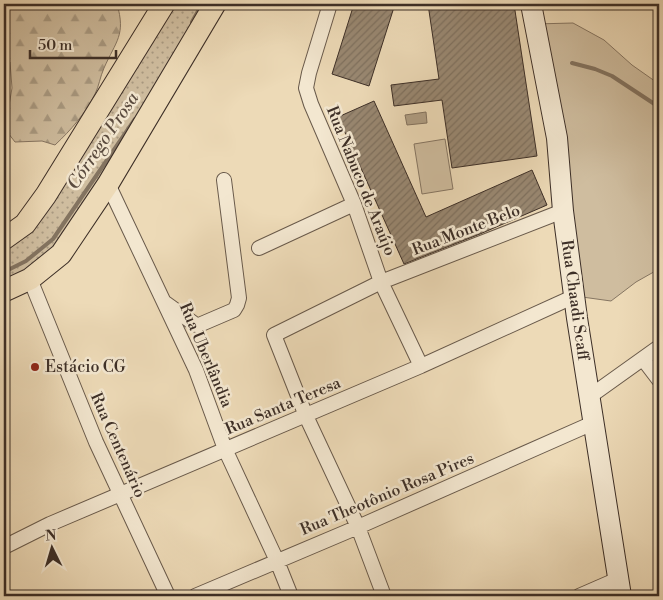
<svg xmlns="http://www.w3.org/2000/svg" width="663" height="600" font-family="'Libre Bodoni',serif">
  <defs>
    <pattern id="grass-dots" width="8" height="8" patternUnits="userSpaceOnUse" patternTransform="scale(1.25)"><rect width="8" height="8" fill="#cfbd9f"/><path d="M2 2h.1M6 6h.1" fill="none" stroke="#a99a82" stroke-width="1.8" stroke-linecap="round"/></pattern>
    <pattern id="forest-firs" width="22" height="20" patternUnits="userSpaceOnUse" patternTransform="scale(1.25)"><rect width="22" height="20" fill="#cfbd9f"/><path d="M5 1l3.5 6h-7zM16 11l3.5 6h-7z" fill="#a99a82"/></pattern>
    <pattern id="building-hatch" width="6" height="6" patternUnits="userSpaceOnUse" patternTransform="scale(1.25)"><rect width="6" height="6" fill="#998872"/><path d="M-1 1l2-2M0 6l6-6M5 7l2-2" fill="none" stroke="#7e705e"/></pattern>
  </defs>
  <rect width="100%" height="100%" fill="#eddab7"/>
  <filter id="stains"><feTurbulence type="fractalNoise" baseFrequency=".004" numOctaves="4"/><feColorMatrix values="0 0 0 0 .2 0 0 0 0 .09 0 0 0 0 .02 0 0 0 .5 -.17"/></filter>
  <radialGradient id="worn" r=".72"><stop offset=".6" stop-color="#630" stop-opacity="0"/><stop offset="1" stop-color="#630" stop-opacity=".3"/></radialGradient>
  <path fill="url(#grass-dots)" stroke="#867663" d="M164 4H215L75 234 4 291V239Z"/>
  <path fill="url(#forest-firs)" stroke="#867663" d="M15 4H117C126 35 116 41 104 68 100 77 99 86 95 94 84 115 72 129 55 145L42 141 15 142 5 129 12 88 10 62 4 57V10Z"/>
  <path fill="#cfbd9f" stroke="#867663" d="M573 23 604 40 632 65 659 84V269L636 282 611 301 575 296 534 24Z
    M445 139 453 189 422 194 414 144Z"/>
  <path fill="#b1a086" stroke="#837360" d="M426 112 427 123 407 125 405 115Z"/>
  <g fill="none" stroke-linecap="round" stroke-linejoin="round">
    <path stroke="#837360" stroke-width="4" d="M192 22 202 4
      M572 63 595 69 612 76 659 107
      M4 272 26 261 53 239 135 119"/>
  </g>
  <path fill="url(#building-hatch)" stroke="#3d2f27" d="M354 4H395L369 86 332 74Z
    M428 4H514L537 156 452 168 442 100 394 106 391 85 439 79Z
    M374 101 426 217 532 170 547 205 480 234 404 264 338 117Z"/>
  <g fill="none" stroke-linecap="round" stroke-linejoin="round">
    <defs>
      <path id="street" d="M330 4 309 73 306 88 311 104 354 204 381 282 421 366
        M108 184 196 370 225 449 277 561 291 596
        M259 248 354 204
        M30 279 96 442 168 596
        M164 302 196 325H199L234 310 237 305 239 298 224 180
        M643 359 659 380
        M589 397 659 347
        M4 547 50 524 421 366 575 296
        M195 596 358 527 593 423
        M384 596 358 527 306 416 274 335 381 282 563 211
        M579 596 618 579"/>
      <path id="secondary" d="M531 4 557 138 563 211 577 318 621 596"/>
      <path id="primary" d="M4 239 25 224 46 195 164 4
        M4 291 30 279 61 254 108 184 215 4"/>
    </defs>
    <use href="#street" stroke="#695a4b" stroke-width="16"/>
    <use href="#secondary" stroke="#3d2f27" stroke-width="22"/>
    <use href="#primary" stroke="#3d2f27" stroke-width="23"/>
    <use href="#street" stroke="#f3e7d0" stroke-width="14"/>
    <use href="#secondary" stroke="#f3e7d0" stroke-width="20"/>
    <use href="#primary" stroke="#eddab7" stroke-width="21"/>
  </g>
  <circle fill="#8f2418" stroke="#f3e7d0" stroke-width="2" cx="35" cy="367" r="5"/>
  <g text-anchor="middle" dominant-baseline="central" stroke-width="5" stroke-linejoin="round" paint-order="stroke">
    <g font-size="16" fill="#3d2f27" stroke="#f3e7d0">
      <text transform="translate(361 181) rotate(68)">Rua Nabuco de Araújo</text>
      <text transform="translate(466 230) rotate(-21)">Rua Monte Belo</text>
      <text transform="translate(575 300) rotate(82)">Rua Chaadi Scaff</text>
      <text transform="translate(206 355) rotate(67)">Rua Uberlândia</text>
      <text transform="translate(283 406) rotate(-23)">Rua Santa Teresa</text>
      <text transform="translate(118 445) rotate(66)">Rua Centenário</text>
      <text transform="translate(387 494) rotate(-23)">Rua Theotônio Rosa Pires</text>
    </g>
    <g font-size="16" fill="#3d2f27" stroke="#f3e7d0" text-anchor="start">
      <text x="45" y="367">Estácio CG</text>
    </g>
    <g font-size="18" font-style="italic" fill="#5a4b3f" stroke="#f3e7d0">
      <text transform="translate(103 141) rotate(-56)">Córrego Prosa</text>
    </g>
  </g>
  <rect width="663" height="600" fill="none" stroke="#eddab7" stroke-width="20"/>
  <rect x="5" y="5" width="653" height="590" fill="none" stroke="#3d2f27" stroke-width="2.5"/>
  <rect x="10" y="10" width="643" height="580" fill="none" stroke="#3d2f27"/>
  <g transform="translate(52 548) rotate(355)" stroke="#f3e7d0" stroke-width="4" paint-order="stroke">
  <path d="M0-4L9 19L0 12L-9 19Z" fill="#3d2f27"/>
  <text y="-8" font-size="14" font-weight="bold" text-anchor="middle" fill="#3d2f27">N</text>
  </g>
  <path d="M30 50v8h86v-8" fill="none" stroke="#3d2f27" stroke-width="2.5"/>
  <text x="38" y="50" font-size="15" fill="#3d2f27" stroke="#f3e7d0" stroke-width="4" paint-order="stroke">50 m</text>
  <rect width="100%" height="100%" filter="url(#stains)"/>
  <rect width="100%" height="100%" fill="url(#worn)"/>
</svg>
